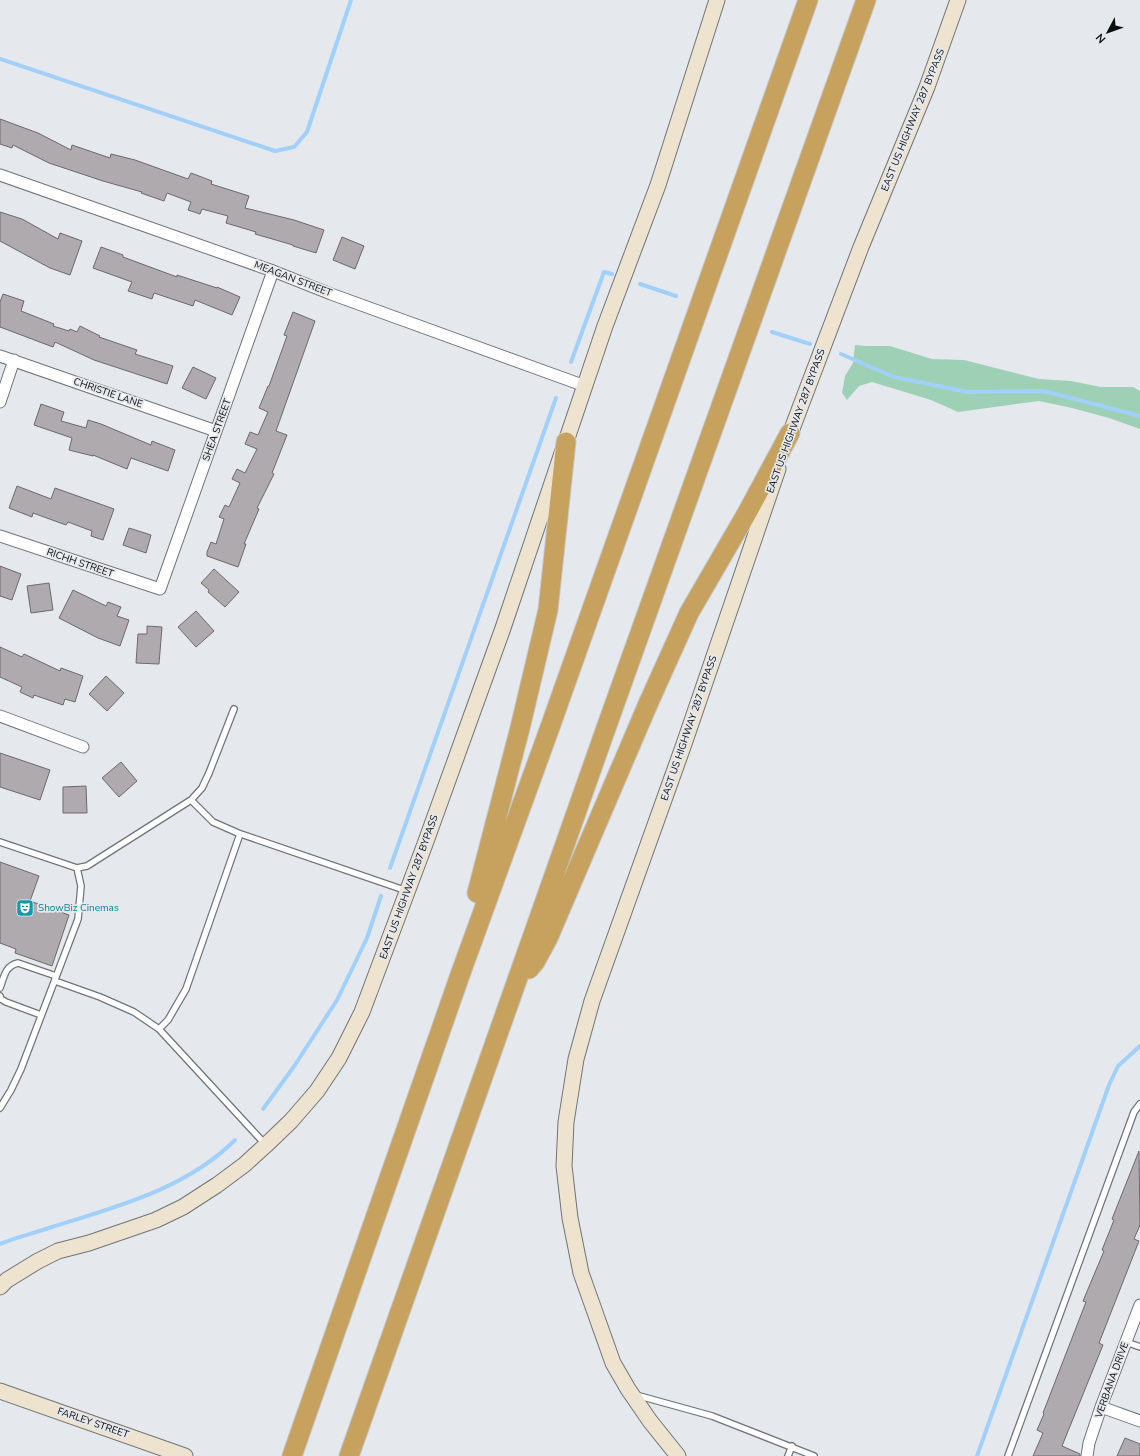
<svg xmlns="http://www.w3.org/2000/svg" width="1140" height="1456" font-family="'Nunito Sans',sans-serif">
  <rect width="100%" height="100%" fill="#e5e9ed"/>
  <path fill="#9ed0b5" d="M855 345 866 346H890L932 359 964 360 1039 379 1071 381 1101 387H1133L1140 391V429L1109 418 1072 408 1039 401 958 412 931 400 872 382 859 386 847 400 842 393 845 376 853 363Z"/>
  <g fill="none" stroke-linecap="round" stroke-linejoin="round">
    <path stroke="#a1d0fc" stroke-width="4" d="M0 59 275 151 294 147 307 132 351 0
      M640 284 676 296
      M772 332 810 344
      M841 354 894 377 968 392 1044 391 1140 416
      M571 362 604 272 612 274
      M390 868 556 398
      M263 1109 295 1065 337 1000 367 938 381 896
      M0 1244C16 1237 35 1233 52 1227 116 1207 186 1189 235 1140
      M977 1456 1109 1085 1118 1066 1140 1046"/>
  </g>
  <path fill="#aeaaae" stroke="#6c686c" d="M0 119 38 133 71 150 72 145 110 158 111 154 135 160 188 179 191 173 212 181 211 184 249 196 245 208 294 220 324 230 316 253 293 246V245L255 234 256 232 226 223 228 216 202 209 200 214 188 210 191 202 167 193 164 201 141 193 142 192 103 181 49 163 13 145 12 148 0 144Z
    M0 212 22 219 58 239 60 233 82 241 70 275 50 268 0 241Z
    M342 237 364 246 355 269 333 260Z
    M101 247 123 255V257L177 277V275L217 288V287L240 297 232 315 195 300 193 306 154 293 152 299 128 291 132 282 93 268Z
    M3 294 24 301 21 311 54 324 53 326 69 331 70 329 77 332 80 326 100 336 99 337 137 350 135 354 173 366 167 384 94 360 55 342 53 347 0 327V302Z
    M293 312 315 321 276 431 287 435 272 473 274 474 257 508 259 509 244 544H246L238 567 207 556V552L211 542 216 544 224 519 219 517 225 505 229 507 240 483 232 479 237 469 245 473 257 449 245 444 250 432 258 435 268 412 259 408 268 386H269L287 336 284 335Z
    M193 367 216 378 206 399 182 388Z
    M41 404 64 412 61 421 86 428 88 420 101 424 151 445 152 441 175 450 168 471 131 458 127 469 93 455V456L69 450 72 438 34 425Z
    M17 486 51 499 55 488 114 509 103 540 91 536 92 531 68 522 66 525 33 513 32 517 9 508Z
    M129 528 151 535 146 553 123 545Z
    M0 566 21 574 12 600 0 596Z
    M214 569 239 592 225 607 208 592 209 590 201 583Z
    M49 583 53 610 31 613 27 586Z
    M73 590 106 606 108 602 121 607 117 616 129 620 120 646 98 638 59 618Z
    M196 611 214 631 196 647 178 627Z
    M147 626 162 627 159 664 136 663 138 634H147Z
    M0 647 22 657 24 654 60 671 61 668 83 676 75 702 65 699 63 705 34 695 33 698 20 692 22 687 0 677Z
    M106 676 124 693 107 711 89 694Z
    M0 753 50 770 40 800 0 787Z
    M121 762 137 781 119 797 102 778Z
    M86 786 87 813H63V787Z
    M0 862 39 876 30 901 69 915 52 966 15 953 16 949 0 943Z
    M1139 1151 1140 1225 1134 1239 1139 1241 1099 1343 1103 1345 1062 1446 1080 1454V1456H1033L1043 1433 1037 1430 1044 1414 1043 1413 1086 1302 1083 1301 1104 1251 1102 1250 1114 1220 1112 1219Z
    M1125 1438 1140 1444V1456H1117Z"/>
  <g fill="none" stroke-linecap="round" stroke-linejoin="round">
    <defs>
      <path id="lane" d="M191 800 202 788 209 773 234 709
        M0 842 77 868 87 866 191 800 213 822 238 833 407 891
        M55 981 100 997 134 1012 159 1029 265 1144
        M0 988C4 977 5 966 18 963L56 976
        M0 996 1 999 6 1002 41 1015
        M159 1029 168 1020 186 989 240 834
        M0 1108 11 1090 21 1069 78 919 81 886 77 868
        M1126 1342 1140 1347
        M636 1395 712 1416 814 1456
        M788 1456 792 1446
        M1008 1456 1134 1112 1140 1104"/>
      <path id="street" d="M0 175 273 271 331 294 585 386
        M0 356 216 431
        M0 402 14 360
        M0 536 160 589 273 271
        M0 716 83 747
        M1101 1407 1140 1421
        M1087 1456 1089 1443 1101 1407 1140 1305"/>
      <path id="secondary" d="M787 442 861 247 927 87 958 0
        M0 1287 7 1280 38 1261 58 1251 89 1243 156 1220 183 1207 217 1185 244 1165 266 1145 291 1121 317 1091 339 1058 362 1012 425 844 503 628 605 326 658 185 717 0
        M0 1391 185 1456
        M678 1456 650 1421 628 1389 613 1363 581 1273 570 1218 564 1166 566 1122 576 1059 592 1001 684 744 778 469"/>
      <path id="highway" d="M477 893 520 728 548 610 566 442
        M529 969 535 962 548 938 648 704 689 613 747 513 790 433
        M292 1456 460 975 549 730 808 0
        M349 1456 605 731 866 0"/>
    </defs>
    <use href="#lane" stroke="#707478" stroke-width="8"/>
    <use href="#street" stroke="#707478" stroke-width="13"/>
    <use href="#secondary" stroke="#707478" stroke-width="17"/>
    <use href="#highway" stroke="#c5c5c5" stroke-width="21"/>
    <use href="#lane" stroke="#fff" stroke-width="5.5"/>
    <use href="#street" stroke="#fff" stroke-width="11"/>
    <use href="#secondary" stroke="#eee3cf" stroke-width="15"/>
    <use href="#highway" stroke="#c7a25f" stroke-width="19"/>
  </g>
  <defs>
    <symbol id="theatre-square" viewBox="-11 -11 22 22"><rect x="-9" y="-9" width="18" height="18" rx="4" fill="#0f9aa8" stroke="#e5e9ed"/><path d="M-5-5.5Q0-4 5-5.5V0Q5 5 0 6Q-5 5-5 0ZM-3.3-2.5H-1v1.5H-3.3ZM1-2.5H3.3v1.5H1ZM-2.8 1Q0 5.5 2.8 1Z" fill="#fff"/></symbol>
  </defs>
  <g fill-rule="evenodd">
    <use href="#theatre-square" x="15" y="898" width="20" height="20"/>
  </g>
  <g text-anchor="middle" dominant-baseline="central" stroke-width="3.5" stroke-linejoin="round" paint-order="stroke">
    <g font-size="10" fill="#0c0d0e" stroke="#e5e9ed">
      <text transform="translate(913 120) rotate(-68)">EAST US HIGHWAY 287 BYPASS</text>
      <text transform="translate(293 279) rotate(21)">MEAGAN STREET</text>
      <text transform="translate(108 393) rotate(19)">CHRISTIE LANE</text>
      <text transform="translate(796 421) rotate(-70)">EAST US HIGHWAY 287 BYPASS</text>
      <text transform="translate(217 430) rotate(-70)">SHEA STREET</text>
      <text transform="translate(80 563) rotate(19)">RICHH STREET</text>
      <text transform="translate(689 728) rotate(-71)">EAST US HIGHWAY 287 BYPASS</text>
      <text transform="translate(409 887) rotate(-70)">EAST US HIGHWAY 287 BYPASS</text>
      <text transform="translate(1112 1380) rotate(-70)">VERBANA DRIVE</text>
      <text transform="translate(93 1423) rotate(19)">FARLEY STREET</text>
    </g>
    <g font-size="10" fill="#0d838f" stroke="#e5e9ed" text-anchor="start">
      <text x="38" y="908">ShowBiz Cinemas</text>
    </g>
  </g>
  <g transform="translate(1108 32) rotate(229)" stroke="#e5e9ed" stroke-width="3" paint-order="stroke">
  <path d="M0-3L7 15L0 10L-7 15Z" fill="#0c0d0e"/>
  <text y="-6" font-size="11" font-weight="bold" text-anchor="middle" fill="#0c0d0e">N</text>
  </g>
</svg>
